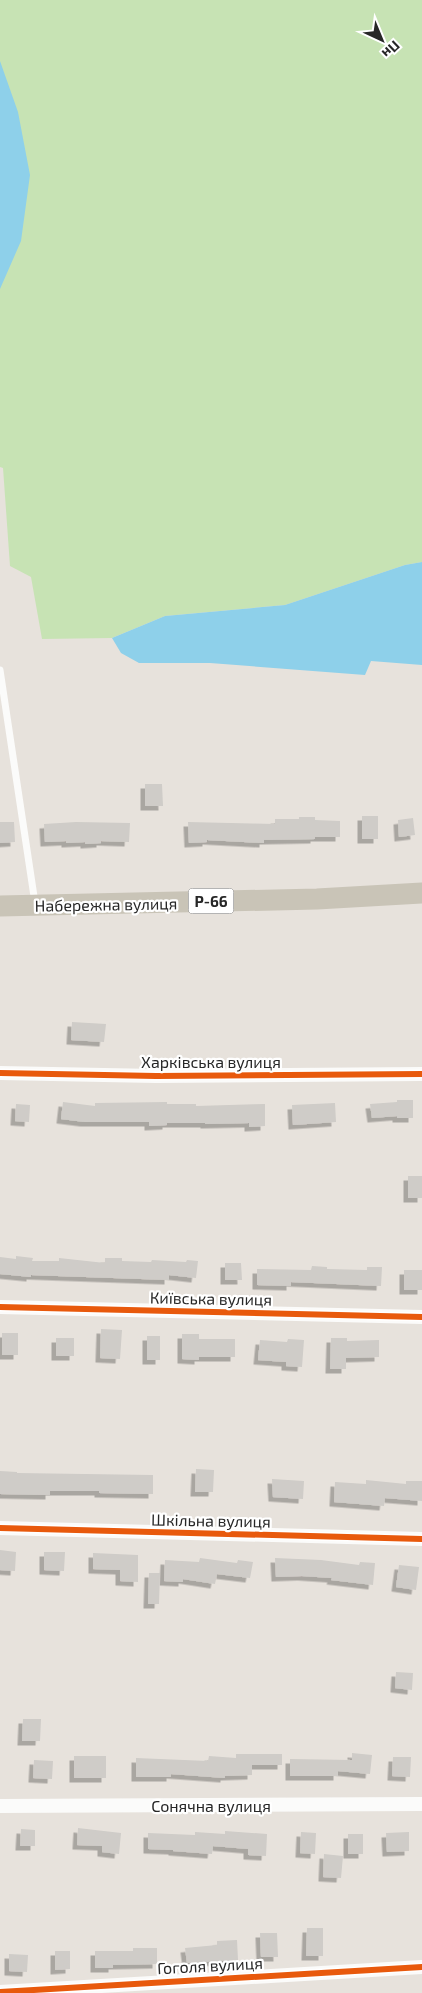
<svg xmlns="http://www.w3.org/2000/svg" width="422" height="1993" font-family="'Exo 2',sans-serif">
  <defs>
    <filter id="shadow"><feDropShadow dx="-4.5" dy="4.5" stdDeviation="0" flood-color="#0004"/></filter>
  </defs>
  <rect width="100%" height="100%" fill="#e7e2dc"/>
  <path fill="#c7e3b4" d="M0 0H422V562L405 565 285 605 165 616 112 638 42 639 31 577 10 566 3 468 0 467Z"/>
  <path fill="#8ed0ea" d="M0 61 18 112 30 175 21 241 0 289Z
    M422 562V665L371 661 365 675 210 663H139L121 653 112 638 165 616 285 605 405 565Z"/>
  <path fill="#cfccc8" filter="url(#shadow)" d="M145 784H162L163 806H145Z
    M362 816H378V839H362Z
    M299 817H315V820L340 821V837H315V839L264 840V843L207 840V842L189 843 188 822 275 824V819H299Z
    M413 818 415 835 399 837 398 820Z
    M0 822H14L15 842 0 843Z
    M76 822 130 823 129 842 101 841V843L85 844V842L66 843V841L45 842 44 824Z
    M72 1022 106 1024 104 1042 71 1040Z
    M397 1100H413V1118H397V1116L372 1118 370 1104 397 1102Z
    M63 1102 95 1106V1103L167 1102V1104H196V1106L265 1104V1126L249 1127V1123L205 1124V1123H167V1125L149 1126V1122H85L61 1119Z
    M335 1103 336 1122 293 1125 292 1105Z
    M16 1104 30 1105 29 1122 15 1121Z
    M408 1176H422V1198H408Z
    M16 1256 33 1258 32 1261H59V1258L105 1263V1258H122V1261L151 1262 152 1260 186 1262 187 1260 198 1261 196 1278 169 1275V1280L57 1276 31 1275V1277L0 1274V1257L16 1259Z
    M225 1263H241L242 1280H225Z
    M312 1266 327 1267V1269L367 1270V1267H382L381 1286 291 1282V1286L257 1285V1269L311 1270Z
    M404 1270H422V1290H404Z
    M101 1329 122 1330 120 1359 100 1358Z
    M2 1333H18V1355H2Z
    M182 1334H199V1339H235V1357H199V1360L182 1359Z
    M147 1336H160V1360H147Z
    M56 1338H74V1356H56Z
    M331 1338H347V1341L379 1340V1357L346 1358V1369H330Z
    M288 1339 304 1340 302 1367 286 1366V1362L258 1360 260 1340 287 1342Z
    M196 1469 214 1470 213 1492H195Z
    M0 1471 17 1472V1473L153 1475V1494L99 1493V1491H50V1495L0 1494Z
    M272 1479 304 1481 303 1499 273 1497Z
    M366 1480 406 1484V1481H422V1501L385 1498 384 1506 334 1502 335 1482 366 1484Z
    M0 1550 16 1552 15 1571 0 1570Z
    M44 1552H65L64 1571 44 1570Z
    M93 1553 138 1555V1582L120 1581V1570L93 1569Z
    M200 1558 237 1563 238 1560 253 1562 250 1578 217 1574 215 1584 183 1579V1582L164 1581 165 1560 199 1562Z
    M275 1558 321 1560 359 1565 360 1562 375 1563 373 1585 331 1580 332 1578 302 1576 276 1577Z
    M399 1565 419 1567 416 1590 396 1587Z
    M149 1573H160L159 1604H148Z
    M396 1672 413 1673 412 1690 395 1688Z
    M23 1719H41L40 1741H22Z
    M352 1753 372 1755 370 1774 338 1771V1776H290V1759L352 1760Z
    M236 1754H282V1765H252V1775L225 1776V1778L171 1774V1777H136V1758L208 1761 209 1756 236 1758Z
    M74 1756H106V1778H74Z
    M393 1757H411L410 1777 392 1776Z
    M34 1760 53 1761 52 1779 33 1778Z
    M78 1828 121 1833 119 1854 102 1852V1846L77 1845Z
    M21 1829 35 1830V1846H20Z
    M225 1831 267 1834 266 1856 248 1855V1849L213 1846 212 1854 173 1851V1850L148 1849V1833L195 1835V1832L225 1834Z
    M301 1832 316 1833 315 1854 300 1853Z
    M409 1832V1851L387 1852 386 1833Z
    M348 1834H363V1854H348Z
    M324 1854 343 1856 341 1878 323 1877Z
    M307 1928H323V1956H306Z
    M260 1933H277L278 1957H261Z
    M237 1940 238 1960 187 1963 185 1948 217 1945V1941Z
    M133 1948H157V1964L113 1965V1968H95V1951H133Z
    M55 1951H70V1969L55 1970Z
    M9 1954 28 1955 27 1972 9 1971Z"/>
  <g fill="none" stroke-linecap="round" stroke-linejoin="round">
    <path stroke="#fbfbfa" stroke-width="7" d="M0 670 35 903"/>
    <path stroke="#fbfbfa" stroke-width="14" d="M0 1073 156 1076 422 1074
      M0 1307 422 1317
      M0 1528 422 1539
      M0 1806 422 1804
      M0 1992 422 1967"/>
    <path stroke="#c9c4b7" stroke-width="21" d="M0 906 317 899 422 893"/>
    <defs>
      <path id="cycleway" d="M0 1073 156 1076 422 1074
        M0 1307 422 1317
        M0 1528 422 1539
        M0 1992 422 1967"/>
    </defs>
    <use href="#cycleway" stroke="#fff" stroke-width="9"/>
    <use href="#cycleway" stroke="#e8590c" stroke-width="6"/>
  </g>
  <g text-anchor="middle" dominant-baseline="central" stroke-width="4.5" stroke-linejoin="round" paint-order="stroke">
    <rect fill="#fff" stroke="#686868" stroke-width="1" x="188.5" y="888.5" width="45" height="25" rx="4"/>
    <g font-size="15" font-weight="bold" fill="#272727">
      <text x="211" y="901">Р-66</text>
    </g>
    <g font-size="16" fill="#272727" stroke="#fff">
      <text transform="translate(106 904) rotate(-1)">Набережна вулиця</text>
      <text x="211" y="1061">Харківська вулиця</text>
      <text transform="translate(211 1298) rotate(1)">Київська вулиця</text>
      <text transform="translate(211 1520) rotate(1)">Шкільна вулиця</text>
      <text x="211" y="1805">Сонячна вулиця</text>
      <text transform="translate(210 1965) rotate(-3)">Гоголя вулиця</text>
    </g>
  </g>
  <g transform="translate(382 40) rotate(136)" stroke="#ffffff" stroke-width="4" paint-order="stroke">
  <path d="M0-4L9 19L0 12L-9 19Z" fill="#272727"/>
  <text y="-8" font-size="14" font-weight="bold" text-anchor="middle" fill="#272727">Пн</text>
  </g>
</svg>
